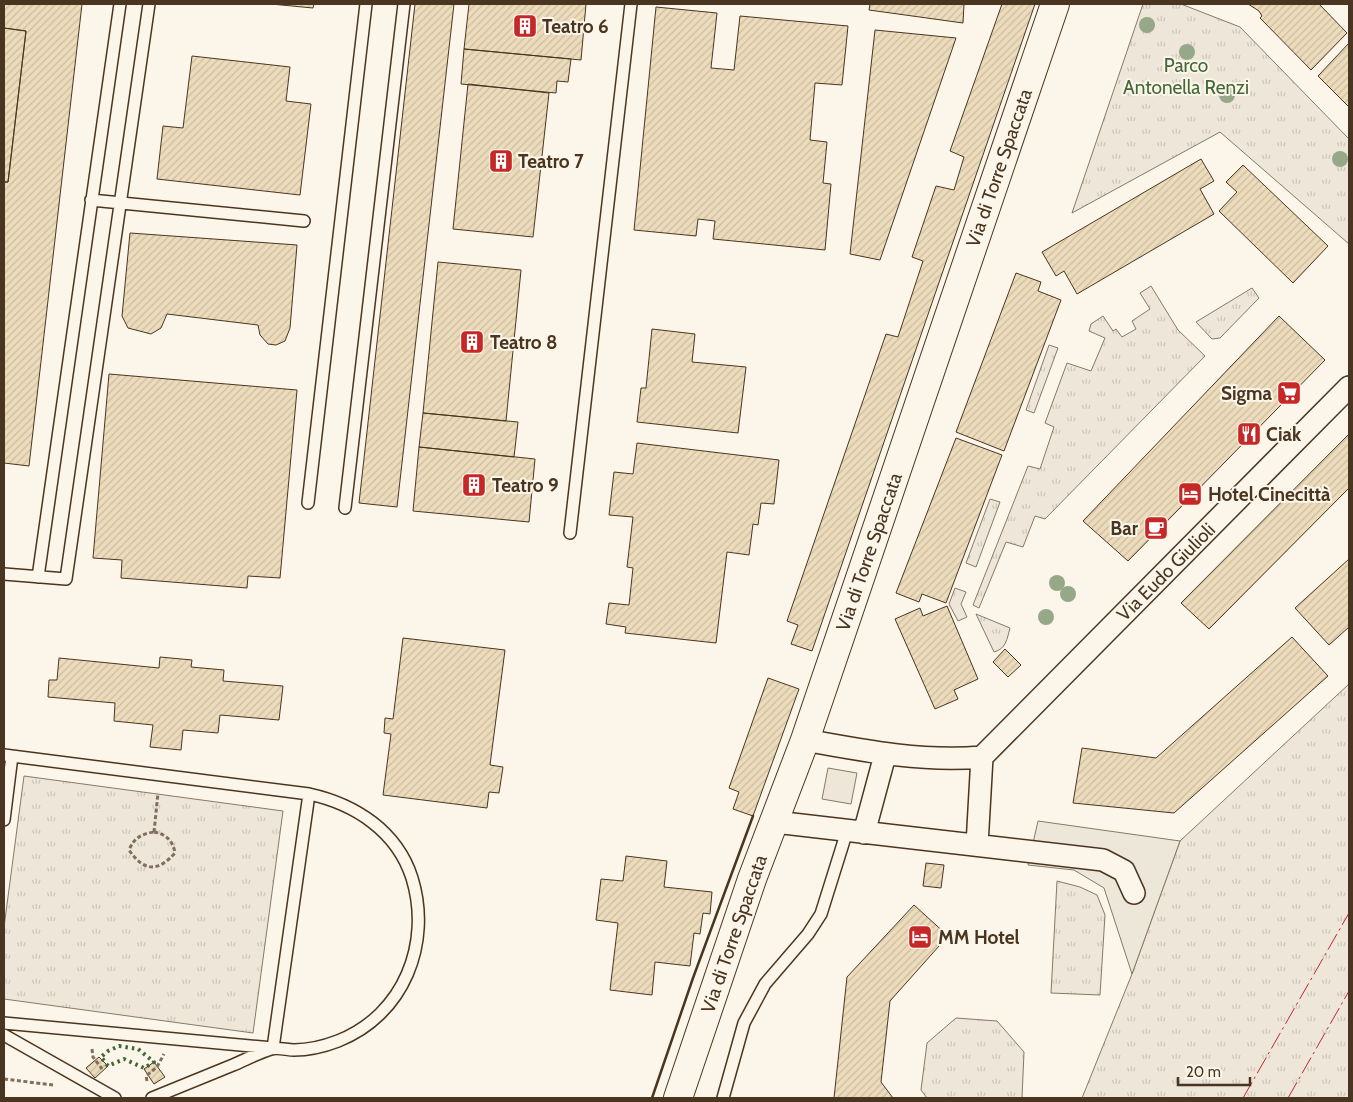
<svg xmlns="http://www.w3.org/2000/svg" width="1353" height="1102" font-family="Cabin,sans-serif">
  <defs>
    <pattern id="grass-tufts" width="24" height="20" patternUnits="userSpaceOnUse" patternTransform="scale(1.25)"><rect width="24" height="20" fill="#ede6d9"/><path d="M3 7l-1-3M5 7V3M7 7l1-3M15 17l-1-3M17 17v-4M19 17l1-3" fill="none" stroke="#cdc6ba"/></pattern>
    <pattern id="building-hatch" width="6" height="6" patternUnits="userSpaceOnUse" patternTransform="scale(1.25)"><rect width="6" height="6" fill="#ecdcbc"/><path d="M-1 1l2-2M0 6l6-6M5 7l2-2" fill="none" stroke="#ccbda1"/></pattern>
  </defs>
  <rect width="100%" height="100%" fill="#fbf6e9"/>
  <path fill="url(#grass-tufts)" stroke="#887966" d="M1143 4H1181L1240 27 1349 139V244L1220 132 1072 213Z
    M1151 286 1178 330 1205 356 1045 519 1035 516 1023 547 1006 542 979 608 973 605 1028 466 1040 469 1054 427 1045 423 1067 363 1091 371 1105 338 1089 331 1091 324 1103 316 1113 331 1116 329 1122 337 1136 329 1132 321 1150 309 1140 293Z
    M1252 288 1259 298 1220 338 1212 339 1196 322Z
    M1049 345 1058 348 1034 413 1026 410Z
    M990 499 1000 502 976 567 966 563Z
    M955 588 966 592 961 604 967 617 958 621 949 604Z
    M976 614 1010 628C1007 639 1006 649 994 652Z
    M1349 684V1098H1082L1132 974 1180 841Z
    M24 776 283 811 253 1033 4 999V927Z
    M1057 881 1080 887 1097 895 1105 915 1100 995 1051 993Z
    M956 1018 997 1021 1024 1052 1022 1098H927L921 1090 927 1043Z"/>
  <path fill="#ede6d9" stroke="#887966" d="M828 768 857 773 851 804 822 799Z"/>
  <path fill="#ede7d9" stroke="#887966" d="M1038 821 1180 841 1132 974 1104 888 1074 870 1028 865Z"/>
  <path fill="url(#building-hatch)" stroke="#4a3520" d="M4 4H82L29 466 4 463V182H8L26 31 4 28Z
    M271 4H314L313 8Z
    M415 4H454L397 507 359 503Z
    M469 4H586L581 60 464 49Z
    M870 4H964L963 23 869 10Z
    M1002 4H1035L812 651 791 644 798 625 787 621 886 334 898 337 923 261 912 257 936 186 954 190 964 157 950 151Z
    M1248 4H1319L1347 33 1311 70 1260 18 1262 16 1259 11Z
    M656 7 717 13 711 68 734 70 740 16 848 26 842 85 815 83 810 140 827 142 823 183 831 184 825 250 713 239 715 221 698 219 696 236 634 230Z
    M4 28 26 31 8 182H4Z
    M875 30 956 38 880 260 850 254Z
    M1349 43V107L1318 76Z
    M464 49 571 59 568 82 557 81 556 93 461 84Z
    M192 56 290 67 286 101 311 104 300 195 157 179 163 126 183 128Z
    M468 84 549 93 533 237 453 229Z
    M1201 159 1214 181 1200 189 1214 214 1077 294 1064 271 1056 276 1042 252Z
    M1243 165 1328 246 1293 283 1219 211 1237 192 1226 182Z
    M130 233 297 245 290 328 285 341 276 345 268 344 260 335 258 325 167 314 161 328 151 334 128 328 122 316Z
    M438 262 521 270 506 421 423 413Z
    M1016 273 1041 282 1038 291 1061 300 1004 451 956 432Z
    M1279 316 1325 360 1128 561 1083 521Z
    M652 329 695 334 692 362 746 367 738 433 637 422 641 388H646Z
    M109 374 297 390 280 578 248 576 247 588 121 578 122 560 93 558Z
    M423 413 518 422 514 457 419 447Z
    M1349 434V488L1209 629 1181 603Z
    M956 438 1002 455 946 603 922 594 919 602 896 593Z
    M637 443 779 460 774 504 761 503 758 525 753 524 749 555 727 552 716 643 625 633 626 627 606 624 609 603 629 605 633 568 627 567 633 517 609 515 614 472 633 474Z
    M419 447 535 459 529 522 413 511Z
    M1349 559V627L1329 645 1295 608Z
    M947 606 978 679 954 690 958 699 935 709 895 619 920 608 923 616Z
    M1292 637 1328 676 1174 813 1073 803 1082 748 1156 758Z
    M403 638 505 650 490 765 503 767 499 793 489 792 487 808 383 795 391 734 384 733 385 718 393 719Z
    M1005 649 1021 665 1008 677 993 662Z
    M160 657 192 660 191 667 224 670 223 681 283 686 279 720 220 715 218 733 183 730 181 750 150 747 153 725 114 721 115 703 48 697 49 680H57L59 658 159 668Z
    M768 678 799 689 753 816 733 809 739 792 729 788Z
    M626 856 667 861 664 887 712 892 710 914 703 913 700 934 694 933 690 966 655 962 652 995 610 990 618 923 596 920 601 879 623 881Z
    M926 863 944 865 941 888 923 886Z
    M914 905 948 936 890 1001 881 1082 893 1098H834L847 977Z
    M99 1057 108 1066 95 1078 86 1068Z
    M154 1062 165 1077 154 1084 144 1069Z"/>
  <g fill="none" stroke-linecap="round" stroke-linejoin="round">
    <defs>
      <path id="service" d="M91 200 304 221
        M308 503 366 4
        M345 508 404 4
        M570 533 631 4
        M4 574 66 579 149 4
        M38 577 120 4
        M4 755 309 794 273 1048 4 1023
        M4 820 12 756
        M4 1035 115 1098
        M152 1098C179 1087 206 1076 233 1065 245 1060 258 1053 271 1049 278 1047 287 1050 294 1050 309 1050 325 1046 338 1041 404 1015 432 943 412 878 397 831 355 804 309 794
        M723 1098 744 1023 765 984 808 934 821 914 847 831"/>
      <path id="minor" d="M805 740C865 751 921 762 982 757
        M982 757 1349 387
        M775 822 1103 860 1124 871 1134 893
        M864 833 885 755
        M977 845 982 757"/>
      <path id="tertiary" d="M678 1098 752 879 805 740 1055 4"/>
    </defs>
    <use href="#service" stroke="#4a3520" stroke-width="14"/>
    <use href="#minor" stroke="#4a3520" stroke-width="24"/>
    <use href="#tertiary" stroke="#4a3520" stroke-width="30"/>
    <path stroke="#7f6f5c" stroke-width="3" stroke-dasharray="4 2.5" stroke-linecap="butt" d="M154 832C166 834 173 841 175 853 158 872 144 872 129 850 134 838 141 834 154 832Z
      M154 832 158 793
      M92 1049 93 1057 102 1069
      M4 1079 53 1085
      M147 1081 146 1076 157 1067 164 1054"/>
    <use href="#service" stroke="#fbf6e9" stroke-width="11"/>
    <use href="#minor" stroke="#fbf6e9" stroke-width="21"/>
    <use href="#tertiary" stroke="#fbf6e9" stroke-width="28"/>
    <path stroke="#436837" stroke-width="4" stroke-dasharray="2.5 4" stroke-linecap="butt" d="M119 1046 138 1049 154 1062 144 1068 124 1059 108 1066 101 1057 108 1051Z"/>
    <path stroke="#4a3520" stroke-width="2.5" d="M652 1098 693 978 753 816"/>
    <path stroke="#c62828" stroke-width="1" stroke-dasharray="18 4 2.5 4" stroke-linecap="butt" d="M1243 1098 1349 913
      M1288 1098 1349 991"/>
  </g>
  <g fill="#96a887">
    <circle cx="1147" cy="25" r="8"/>
    <circle cx="1187" cy="52" r="8"/>
    <circle cx="1227" cy="95" r="8"/>
    <circle cx="1340" cy="159" r="8"/>
    <circle cx="1057" cy="583" r="8"/>
    <circle cx="1068" cy="594" r="8"/>
    <circle cx="1046" cy="617" r="8"/>
  </g>
  <defs>
    <symbol id="building-square" viewBox="-11 -11 22 22"><rect x="-9" y="-9" width="18" height="18" rx="4" fill="#c62828" stroke="#fbf6e9"/><path d="M-4-6H4V6H1V3H-1V6H-4ZM-2.5-4.3h1.7v1.8h-1.7ZM.8-4.3h1.7v1.8H.8ZM-2.5-1h1.7V.8h-1.7ZM.8-1h1.7V.8H.8Z" fill="#fff"/></symbol>
    <symbol id="supermarket-square" viewBox="-11 -11 22 22"><rect x="-9" y="-9" width="18" height="18" rx="4" fill="#c62828" stroke="#fbf6e9"/><path d="M-6-5.5h2.5l.6 2H6L4.5 2H-2.5L-4.4-4H-6ZM-1.5 3.2a1.3 1.3 0 1 0 .1 0ZM3 3.2a1.3 1.3 0 1 0 .1 0Z" fill="#fff"/></symbol>
    <symbol id="restaurant-square" viewBox="-11 -11 22 22"><rect x="-9" y="-9" width="18" height="18" rx="4" fill="#c62828" stroke="#fbf6e9"/><path d="M-5-6h1v4h1v-4h1v4h1v-4h1v5L-1.5 .5V6h-2V.5L-5-1ZM5-6V6H3V1.5H1.5Q1.5-4 5-6Z" fill="#fff"/></symbol>
    <symbol id="hotel-square" viewBox="-11 -11 22 22"><rect x="-9" y="-9" width="18" height="18" rx="4" fill="#c62828" stroke="#fbf6e9"/><path d="M-6-4.5h1.5V1H6V5H4.5V3h-9V5H-6ZM-4 0a1.8 1.8 0 1 1 3.6 0ZM.5 0V-2.5h3Q6-2.5 6 0Z" fill="#fff"/></symbol>
    <symbol id="cafe-square" viewBox="-11 -11 22 22"><rect x="-9" y="-9" width="18" height="18" rx="4" fill="#c62828" stroke="#fbf6e9"/><path d="M-5.5-4.5H6V0H3Q3 3.5 0 3.5H-2.5Q-5.5 3.5-5.5 0ZM3-3.2v2h1.7v-2ZM-6 4.5H4V6H-6Z" fill="#fff"/></symbol>
  </defs>
  <g fill-rule="evenodd">
    <use href="#building-square" x="511" y="12" width="28" height="28"/>
    <use href="#building-square" x="487" y="147" width="28" height="28"/>
    <use href="#building-square" x="458" y="328" width="28" height="28"/>
    <use href="#supermarket-square" x="1275" y="379" width="28" height="28"/>
    <use href="#restaurant-square" x="1235" y="420" width="28" height="28"/>
    <use href="#building-square" x="460" y="471" width="28" height="28"/>
    <use href="#hotel-square" x="1176" y="480" width="28" height="28"/>
    <use href="#cafe-square" x="1142" y="514" width="28" height="28"/>
    <use href="#hotel-square" x="906" y="923" width="28" height="28"/>
  </g>
  <g text-anchor="middle" dominant-baseline="central" stroke-width="4" stroke-linejoin="round" paint-order="stroke">
    <g font-size="19" font-weight="bold" fill="#4a3520" stroke="#fbf6e9" text-anchor="start">
      <text x="542" y="26">Teatro 6</text>
      <text x="518" y="161">Teatro 7</text>
      <text x="490" y="342">Teatro 8</text>
      <text x="1272" y="393" text-anchor="end">Sigma</text>
      <text x="1266" y="434">Ciak</text>
      <text x="492" y="485">Teatro 9</text>
      <text x="1208" y="494">Hotel Cinecittà</text>
      <text x="1138" y="528" text-anchor="end">Bar</text>
      <text x="938" y="937">MM Hotel</text>
    </g>
    <g font-size="19" fill="#436837" stroke="#fbf6e9">
      <text x="1186" y="65">Parco<tspan x="1186" dy="22">Antonella Renzi</tspan></text>
    </g>
    <g font-size="19" fill="#4a3520" stroke="#fbf6e9">
      <text transform="translate(999 168) rotate(-71)">Via di Torre Spaccata</text>
      <text transform="translate(869 552) rotate(-71)">Via di Torre Spaccata</text>
      <text transform="translate(1166 572) rotate(-45)">Via Eudo Giulioli</text>
      <text transform="translate(734 934) rotate(-71)">Via di Torre Spaccata</text>
    </g>
  </g>
  <rect width="1353" height="1102" fill="none" stroke="#4a3520" stroke-width="10"/>
  <path d="M1178 1077v8h72v-8" fill="none" stroke="#4a3520" stroke-width="2.5"/>
  <text x="1186" y="1077" font-size="15" fill="#4a3520" stroke="#fbf6e9" stroke-width="4" paint-order="stroke">20 m</text>
</svg>
